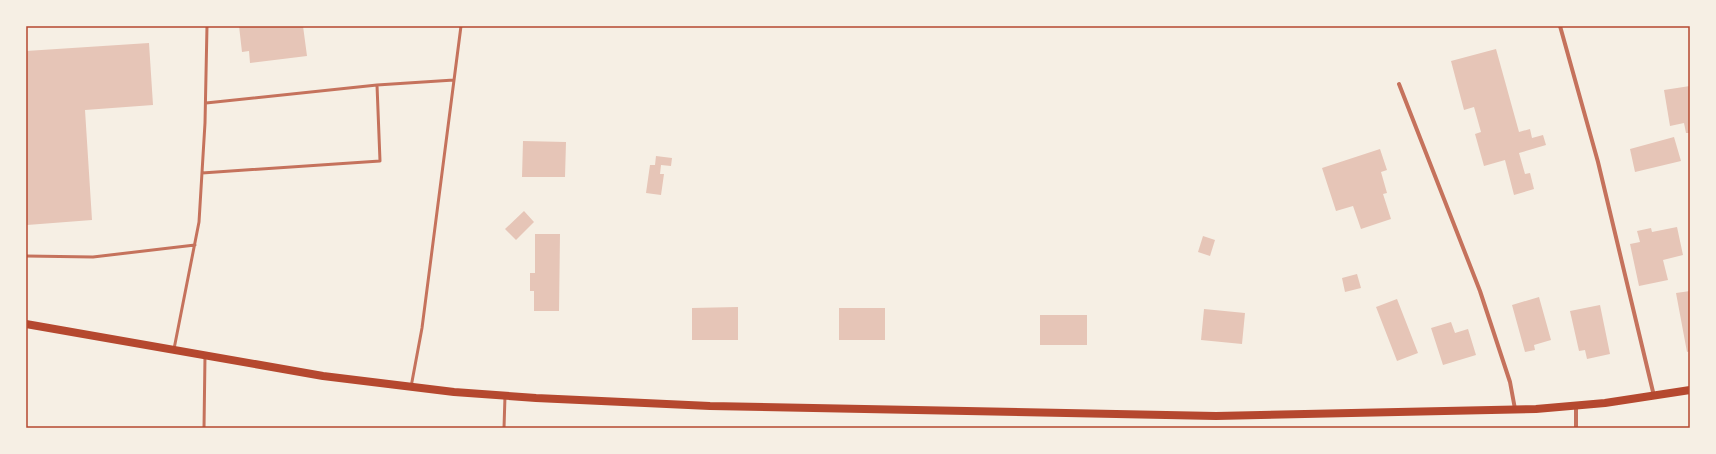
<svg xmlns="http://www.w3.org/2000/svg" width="1716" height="454" font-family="Jost,sans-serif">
  <rect width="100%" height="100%" fill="#f6efe4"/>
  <path fill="#e6c5b7" d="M239 26H303L307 56 250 63 249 51 242 52Z
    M149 43 153 105 85 110 92 220 27 225 26 51Z
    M1496 49 1519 132 1530 129 1532 138 1543 135 1546 145 1519 153 1525 174 1530 173 1534 189 1514 195 1505 160 1484 166 1475 134 1481 132 1474 107 1464 110 1451 61Z
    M1690 86V133H1686L1684 123 1670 126 1664 90Z
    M1674 137 1681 161 1635 172 1630 149Z
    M523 141 566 142 565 177H522Z
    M1380 149 1387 170 1381 172 1387 193 1383 194 1391 219 1361 229 1353 206 1336 211 1322 168Z
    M656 156 672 158 671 166 661 165 660 174H664L661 195 646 193 650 165H655Z
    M524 211 534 222 516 240 505 229Z
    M1677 227 1683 255 1663 260 1668 280 1639 286 1630 244 1640 242 1637 231 1651 228 1652 232Z
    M535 234H560L559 311H534V291H530V273H535Z
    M1203 236 1215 240 1210 256 1198 252Z
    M1357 274 1361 288 1345 292 1342 278Z
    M1690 291V351L1687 352 1676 293Z
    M1539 297 1551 340 1534 345 1535 350 1525 352 1512 305Z
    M1397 299 1418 353 1397 361 1376 307Z
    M1600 305 1610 354 1587 359 1585 350 1579 351 1570 311Z
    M738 307V340H692V308Z
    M839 308H885V340H839Z
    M1204 309 1245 313 1242 344 1201 340Z
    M1040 315H1087V345H1040Z
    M1451 322 1455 333 1468 329 1476 355 1443 365 1431 328Z"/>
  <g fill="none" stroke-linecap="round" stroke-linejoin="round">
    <path stroke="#c5725c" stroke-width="3" d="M377 85 454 80
      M202 173 380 161 377 85 206 103
      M26 256 93 257 195 245
      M174 349 199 222 205 123 207 26
      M411 387 422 328 461 26
      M204 428 205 356
      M504 428 505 396"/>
    <path stroke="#c5725c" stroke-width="4" d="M1560 26 1598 162 1654 396
      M1399 84 1480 291 1510 382 1515 409
      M1576 405V428"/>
    <path stroke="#b5482f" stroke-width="8" d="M26 324 323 376 454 392 536 398 710 406 1216 416 1536 409 1605 403 1690 390"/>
  </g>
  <rect width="1716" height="454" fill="none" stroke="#f6efe4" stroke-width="54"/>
  <rect x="27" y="27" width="1662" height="400" fill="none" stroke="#b5482f" stroke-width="1.5"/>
</svg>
